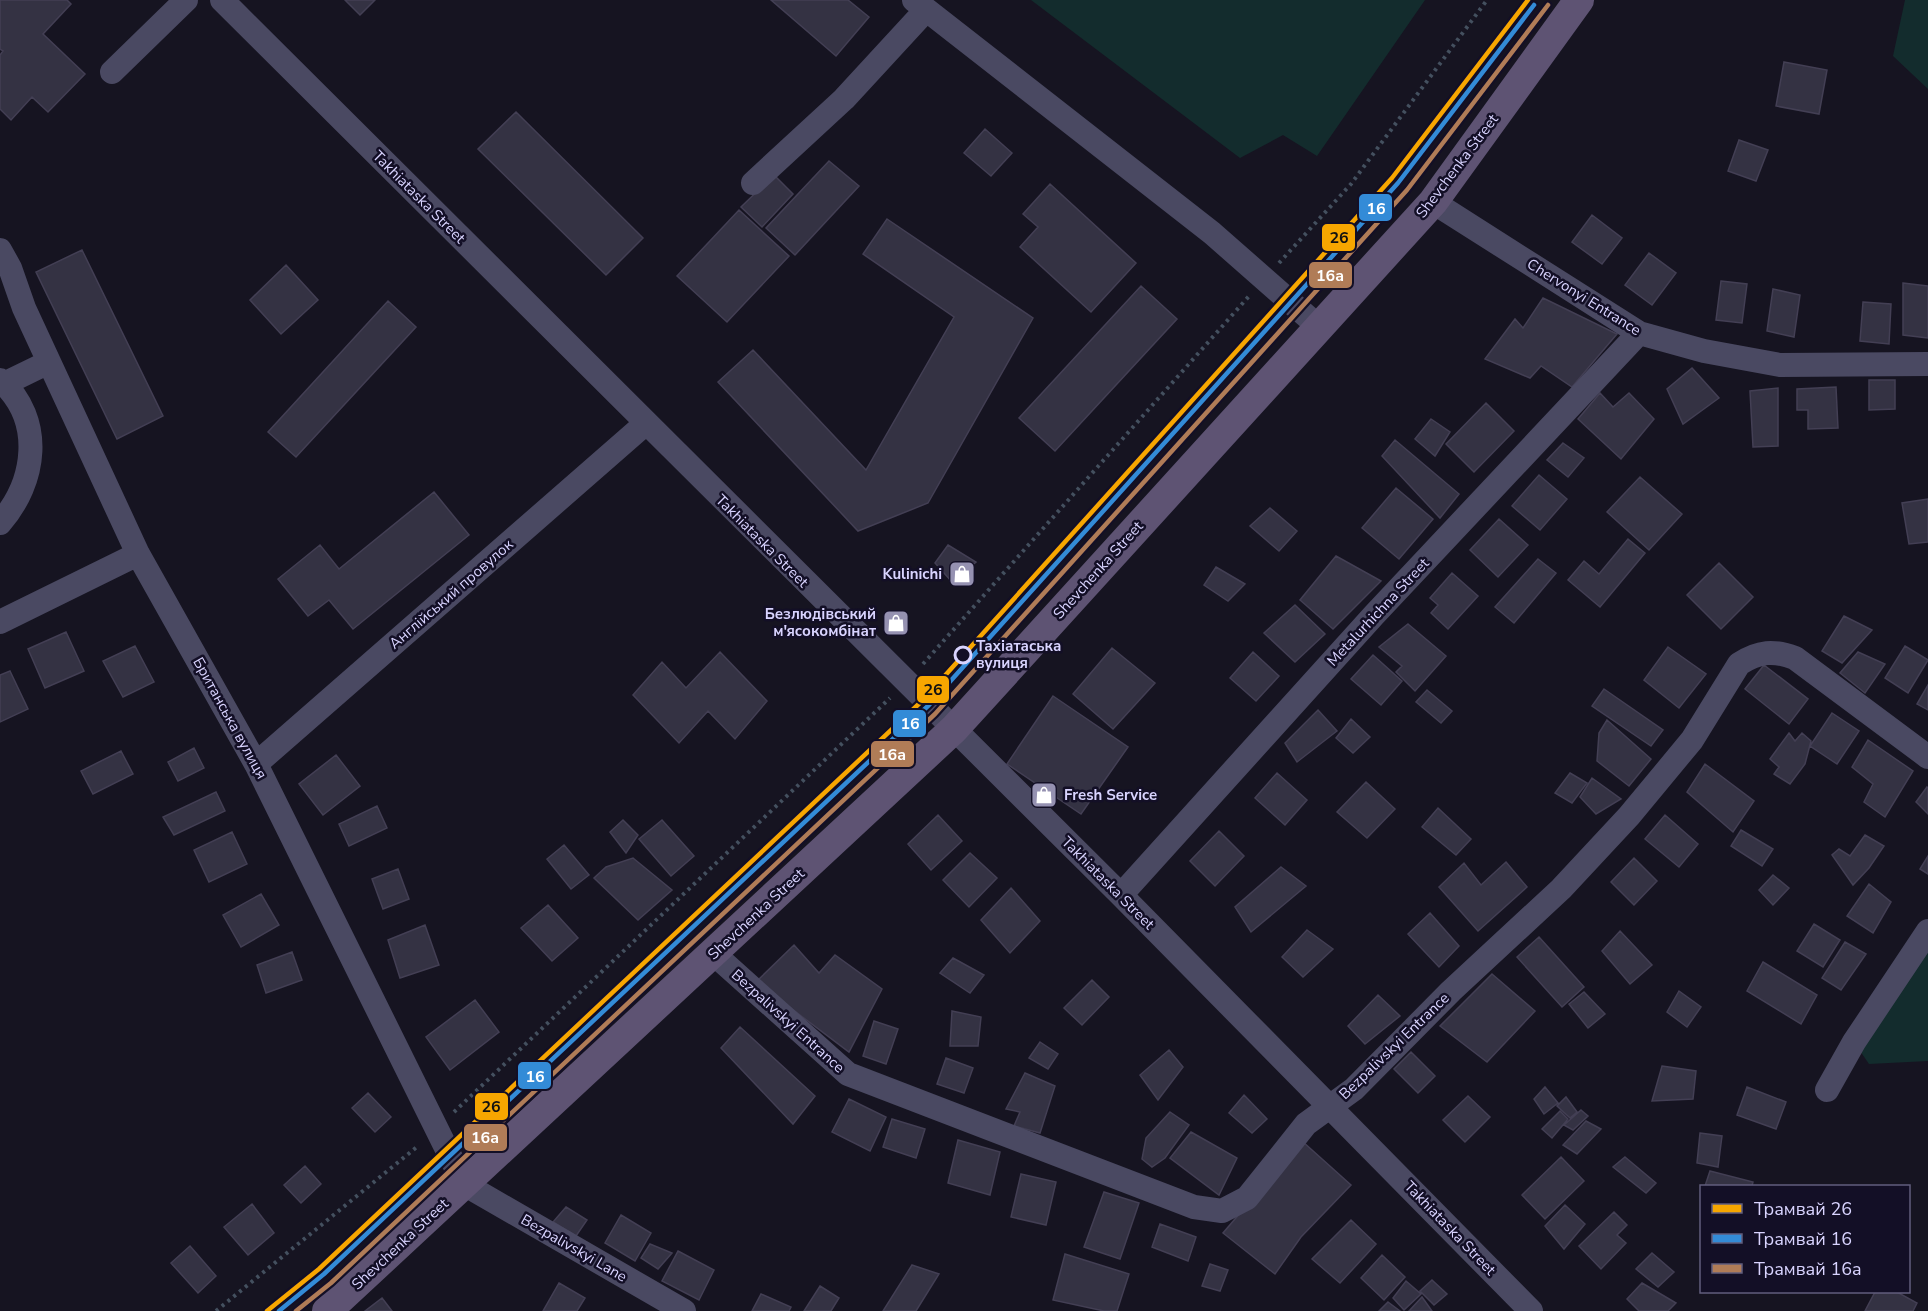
<svg xmlns="http://www.w3.org/2000/svg" width="1928" height="1311" font-family="'Nunito Sans',sans-serif">
  <rect width="100%" height="100%" fill="#161421"/>
  <path fill="#132c2d" d="M1031 0H1425L1317 156 1283 135 1240 158Z
    M1905 0H1928V89L1893 56Z
    M1928 931V1061L1869 1064 1854 1042Z"/>
  <path fill="#343243" stroke="#433f54" stroke-width="1.5" d="M0 0H67L71 4 43 34 85 74 48 112 32 97 11 120 0 109V55L3 51 0 49Z
    M345 0H375L360 15Z
    M771 0H848L869 17 836 56Z
    M1784 62 1827 70 1819 114 1776 106Z
    M516 112 643 238 606 275 478 149Z
    M985 129 1012 153 991 176 964 153Z
    M1739 140 1768 150 1756 181 1728 171Z
    M829 161 859 186 795 255 766 228Z
    M774 175 793 194 762 227 741 207Z
    M1050 184 1136 263 1091 312 1020 247 1038 227 1023 214Z
    M739 210 789 256 727 322 677 276Z
    M1592 215 1622 238 1602 264 1572 242Z
    M887 219 1033 318 928 503 858 531 718 382 753 350 866 470 954 317 863 254Z
    M82 250 163 416 117 439 36 272Z
    M1649 253 1676 273 1652 305 1625 285Z
    M286 265 318 300 281 334 250 300Z
    M1721 281 1747 284 1742 323 1716 320Z
    M1903 283 1928 286V338L1903 335Z
    M1141 286 1177 319 1055 451 1019 418Z
    M1773 289 1800 295 1794 337 1767 331Z
    M1543 298 1617 334 1572 387 1541 366 1530 378 1485 359 1515 319 1523 328Z
    M388 301 416 327 296 457 268 432Z
    M1863 302 1891 304 1889 344 1860 341Z
    M1692 368 1719 398 1683 424 1667 389Z
    M1869 380H1895V409L1869 410Z
    M1836 387 1838 428 1808 429V410H1797V389Z
    M1778 388V446L1753 447 1750 391Z
    M1600 393 1613 407 1629 393 1654 419 1621 459 1578 419Z
    M1486 403 1514 431 1474 472 1446 444Z
    M1431 419 1450 432 1435 456 1415 439Z
    M1395 440 1459 494 1440 518 1382 456Z
    M1563 443 1584 458 1568 477 1547 460Z
    M1539 475 1567 499 1540 530 1512 506Z
    M1640 477 1682 514 1649 550 1607 512Z
    M1396 488 1433 519 1399 559 1362 528Z
    M434 492 469 535 353 629 329 600 308 616 278 579 320 545 339 569Z
    M1928 499V542L1909 544 1902 503Z
    M1270 508 1297 531 1279 551 1250 526Z
    M1499 519 1528 545 1498 577 1470 550Z
    M1628 539 1645 553 1600 607 1568 580 1584 561 1599 574Z
    M948 545 976 562 952 582 935 563Z
    M1336 556 1381 581 1333 629 1300 600Z
    M1538 559 1556 573 1514 623 1495 607Z
    M1719 563 1753 597 1721 629 1687 595Z
    M1216 567 1245 584 1228 601 1204 585Z
    M1452 573 1478 596 1448 629 1431 613 1438 605 1430 598Z
    M1295 605 1325 634 1295 662 1264 633Z
    M1844 616 1872 630 1842 663 1822 651Z
    M1408 624 1446 656 1415 691 1396 672 1402 666 1379 647Z
    M66 632 84 671 45 688 28 649Z
    M135 646 154 682 123 697 103 661Z
    M1905 646 1928 660 1908 693 1885 678Z
    M1668 647 1706 674 1679 708 1644 680Z
    M1112 648 1155 683 1113 729 1073 694Z
    M720 652 767 701 735 739 708 711 679 743 633 695 662 662 686 688Z
    M1253 652 1279 676 1256 701 1230 678Z
    M1858 652 1885 664 1865 693 1840 673Z
    M1373 655 1402 681 1381 705 1351 679Z
    M1764 665 1808 699 1789 724 1745 689Z
    M10 671 28 709 0 722V675Z
    M1928 685V710L1917 704Z
    M1604 689 1663 730 1651 746 1592 706Z
    M1427 690 1452 711 1441 723 1416 702Z
    M1053 696 1128 747 1081 814 1007 764Z
    M1318 710 1337 731 1297 762 1285 743Z
    M1832 713 1859 731 1837 764 1810 746Z
    M1351 719 1370 737 1353 753 1336 738Z
    M1607 720 1651 759 1629 786 1597 761 1599 733Z
    M1789 733 1795 741 1802 733 1811 741 1805 764 1790 784 1774 774 1779 767 1770 759Z
    M1868 740 1913 771 1885 817 1864 802 1873 784 1852 767Z
    M194 748 204 768 178 781 168 762Z
    M121 751 133 774 93 794 81 771Z
    M336 755 360 786 323 815 299 784Z
    M1705 764 1754 801 1733 832 1687 792Z
    M1277 773 1307 800 1285 825 1255 798Z
    M1570 773 1587 783 1572 803 1555 793Z
    M1592 778 1621 799 1596 814 1580 797Z
    M1366 782 1395 809 1367 838 1337 812Z
    M1927 787 1928 788V814L1916 802Z
    M216 792 225 811 174 835 163 817Z
    M377 806 387 828 349 846 339 824Z
    M1438 808 1471 839 1456 855 1422 827Z
    M938 815 962 841 931 870 908 844Z
    M1665 815 1698 844 1679 867 1645 839Z
    M623 820 638 835 626 853 610 832Z
    M662 820 694 856 671 876 639 839Z
    M1741 830 1773 849 1762 866 1731 846Z
    M1219 831 1244 856 1215 886 1190 861Z
    M232 832 247 864 209 882 194 850Z
    M1865 835 1884 846 1869 868 1853 885 1832 855 1839 849 1850 856Z
    M564 845 589 875 571 889 547 859Z
    M970 853 997 878 969 907 943 880Z
    M1928 856V874L1920 869Z
    M633 858 672 890 638 920 594 878 606 867Z
    M1634 858 1657 881 1634 905 1611 882Z
    M1506 862 1527 887 1478 931 1439 887 1464 863 1481 885Z
    M1281 867 1306 886 1251 932 1235 907Z
    M398 869 409 899 383 909 372 879Z
    M1773 875 1789 888 1773 905 1759 890Z
    M1869 884 1891 902 1873 933 1847 916Z
    M1011 888 1040 921 1010 953 981 920Z
    M261 894 279 925 241 947 223 915Z
    M548 905 578 938 552 961 521 928Z
    M1430 913 1459 946 1439 967 1408 934Z
    M1814 924 1840 940 1823 967 1797 951Z
    M425 925 439 965 400 978 388 940Z
    M1307 930 1333 949 1303 977 1282 957Z
    M1620 931 1652 965 1630 984 1602 951Z
    M1539 937 1584 987 1562 1007 1517 957Z
    M1845 942 1866 954 1841 990 1822 978Z
    M794 945 819 973 835 955 882 989 849 1052 756 982Z
    M292 952 302 980 266 993 257 965Z
    M953 958 984 975 970 993 940 973Z
    M1763 962 1817 995 1801 1024 1747 991Z
    M1492 974 1535 1011 1487 1062 1440 1026Z
    M1092 980 1109 997 1082 1025 1064 1008Z
    M1679 991 1701 1007 1687 1027 1667 1012Z
    M1584 992 1605 1014 1588 1028 1569 1004Z
    M1378 995 1400 1016 1365 1044 1348 1026Z
    M475 1000 499 1032 450 1070 426 1037Z
    M952 1011 981 1017 978 1046H950Z
    M874 1021 898 1029 886 1064 863 1056Z
    M740 1027 815 1096 793 1124 721 1048Z
    M1040 1042 1058 1054 1048 1069 1029 1058Z
    M1169 1050 1183 1067 1158 1100 1140 1075Z
    M1411 1052 1435 1076 1418 1093 1394 1069Z
    M946 1058 973 1068 964 1093 937 1084Z
    M1662 1066 1696 1071 1693 1099 1652 1101Z
    M1025 1073 1055 1086 1040 1133 1014 1126 1020 1112 1006 1109Z
    M1545 1087 1558 1103 1544 1114 1534 1099Z
    M1747 1087 1786 1102 1776 1129 1737 1115Z
    M368 1093 391 1117 375 1132 352 1108Z
    M1244 1095 1267 1119 1252 1133 1229 1113Z
    M1468 1096 1490 1117 1465 1142 1443 1120Z
    M1566 1097 1577 1112 1570 1118 1557 1106Z
    M849 1099 886 1117 870 1151 832 1132Z
    M1581 1110 1588 1116 1573 1130 1564 1125Z
    M1560 1111 1568 1119 1552 1138 1542 1129Z
    M1170 1112 1189 1125 1165 1158 1152 1167 1142 1159 1146 1138Z
    M892 1119 925 1129 916 1158 883 1147Z
    M1586 1121 1601 1129 1577 1154 1563 1145Z
    M1191 1132 1237 1158 1219 1195 1170 1158Z
    M1700 1133 1722 1136 1718 1167 1697 1163Z
    M958 1140 1000 1152 990 1195 948 1183Z
    M1302 1141 1351 1185 1301 1237 1275 1274 1223 1233Z
    M1561 1157 1584 1181 1545 1219 1522 1195Z
    M1625 1157 1656 1183 1646 1193 1613 1167Z
    M305 1166 321 1184 301 1203 284 1185Z
    M1710 1171 1753 1182 1752 1186H1705Z
    M1021 1174 1056 1182 1046 1225 1011 1217Z
    M1104 1192 1139 1203 1120 1259 1084 1247Z
    M252 1204 274 1233 248 1255 224 1227Z
    M1565 1205 1585 1224 1564 1249 1545 1226Z
    M566 1207 587 1220 576 1236 553 1222Z
    M1614 1212 1627 1225 1617 1235 1626 1243 1601 1269 1579 1246Z
    M621 1215 651 1233 635 1261 605 1243Z
    M1351 1220 1376 1244 1340 1283 1312 1259Z
    M1160 1224 1196 1237 1188 1261 1152 1247Z
    M650 1244 672 1253 658 1269 641 1258Z
    M190 1246 216 1276 198 1293 171 1263Z
    M678 1251 714 1270 699 1300 662 1281Z
    M1652 1253 1674 1272 1658 1287 1636 1269Z
    M1065 1254 1129 1274 1117 1311H1104L1053 1300Z
    M1382 1255 1405 1277 1384 1300 1361 1278Z
    M1210 1264 1228 1270 1220 1291 1202 1286Z
    M912 1265 939 1274 916 1311H883Z
    M1432 1280 1447 1294 1434 1305 1420 1291Z
    M1406 1281 1421 1294 1404 1310 1393 1298Z
    M559 1283 585 1298 577 1311H543Z
    M1642 1283 1676 1303 1668 1311H1639L1627 1299Z
    M820 1286 839 1298 831 1311H804Z
    M1875 1292H1897L1917 1303 1913 1311H1865Z
    M761 1294 791 1307 789 1311H752Z
    M1422 1297 1432 1311H1409Z
    M382 1298 392 1311H365Z
    M1388 1302 1400 1311H1379Z"/>
  <g fill="none" stroke-linecap="round" stroke-linejoin="round">
    <path stroke="#44505f" stroke-width="4" stroke-dasharray="3 4.5" stroke-linecap="butt" d="M1279 263 1351 184 1487 0
      M923 664 1250 295
      M454 1112 890 698
      M216 1311 418 1146"/>
    <path stroke="#4a4962" stroke-width="24" d="M222 0 1121 895 1531 1311
      M914 0 1212 233 1319 327
      M112 72 186 0
      M753 183 844 99 926 10
      M1433 202 1639 333 1704 351 1780 365 1928 364
      M0 250 10 268 24 308 138 554 256 764 464 1184 684 1311
      M0 380C45 420 36 482 0 523
      M4 384 49 362
      M0 622 138 554
      M256 764 645 424
      M1121 895 1374 615 1639 333
      M714 954 848 1074 1194 1207 1222 1211 1247 1198 1306 1124 1354 1089 1451 991 1561 889 1629 816 1692 740 1739 664C1759 651 1774 650 1795 658L1928 757
      M1827 1090 1854 1042 1928 931"/>
    <path stroke="#5e5373" stroke-width="30" d="M327 1311 954 729 1433 202 1579 0"/>
    <defs>
      <path id="tram-1" d="M267 1311 319 1269 923 700 1392 178 1528 0"/>
      <path id="tram-2" d="M279 1311 324 1274 929 705 1398 183 1534 5"/>
      <path id="tram-3" d="M296 1311 331 1283 935 714 1407 190 1548 5"/>
    </defs>
    <use href="#tram-1" stroke="#130f26" stroke-width="9"/>
    <use href="#tram-2" stroke="#130f26" stroke-width="9"/>
    <use href="#tram-3" stroke="#130f26" stroke-width="9"/>
    <use href="#tram-1" stroke="#f7a600" stroke-width="4.5"/>
    <use href="#tram-2" stroke="#338bd7" stroke-width="4.5"/>
    <use href="#tram-3" stroke="#b07c57" stroke-width="4.5"/>
  </g>
  <defs>
    <symbol id="shop-square" viewBox="-11 -11 22 22"><rect x="-9" y="-9" width="18" height="18" rx="4" fill="#9591b1" stroke="#130f26"/><path d="M-5-2.5h2.3a2.7 3.5 0 0 1 5.4 0H5L5.5 6h-11ZM-1.5-2.5h3a1.5 2.3 0 0 0-3 0Z" fill="#fff"/></symbol>
  </defs>
  <g fill-rule="evenodd">
    <use href="#shop-square" x="947" y="559" width="30" height="30"/>
    <use href="#shop-square" x="881" y="608" width="30" height="30"/>
    <use href="#shop-square" x="1029" y="780" width="30" height="30"/>
  </g>
  <circle fill="#130f26" stroke="#d9d4ff" stroke-width="3" cx="963" cy="655" r="8"/>
  <g text-anchor="middle" dominant-baseline="central" stroke-width="5" stroke-linejoin="round" paint-order="stroke">
    <g font-size="15" fill="#d9d4ff" stroke="#130f26">
      <text transform="translate(1457 166) rotate(-53)">Shevchenka Street</text>
      <text transform="translate(419 197) rotate(45)">Takhiataska Street</text>
      <text transform="translate(1584 297) rotate(32)">Chervonyi Entrance</text>
      <text transform="translate(762 541) rotate(45)">Takhiataska Street</text>
      <text transform="translate(1098 570) rotate(-48)">Shevchenka Street</text>
      <text transform="translate(451 594) rotate(-41)">Англійський провулок</text>
      <text transform="translate(1378 612) rotate(-47)">Metalurhichna Street</text>
      <text transform="translate(230 718) rotate(61)">Британська вулиця</text>
      <text transform="translate(1108 883) rotate(45)">Takhiataska Street</text>
      <text transform="translate(756 914) rotate(-43)">Shevchenka Street</text>
      <text transform="translate(788 1021) rotate(42)">Bezpalivskyi Entrance</text>
      <text transform="translate(1394 1046) rotate(-44)">Bezpalivskyi Entrance</text>
      <text transform="translate(1450 1228) rotate(46)">Takhiataska Street</text>
      <text transform="translate(400 1244) rotate(-43)">Shevchenka Street</text>
      <text transform="translate(574 1248) rotate(30)">Bezpalivskyi Lane</text>
    </g>
    <g font-size="15" font-weight="bold" fill="#d9d4ff" stroke="#130f26" text-anchor="end">
      <text x="942" y="574">Kulinichi</text>
      <text x="876" y="614">Безлюдівський<tspan x="876" dy="17">м'ясокомбінат</tspan></text>
      <text x="1064" y="795" text-anchor="start">Fresh Service</text>
    </g>
    <g font-size="15" font-weight="bold" fill="#d9d4ff" stroke="#130f26" text-anchor="start">
      <text x="976" y="646">Тахіатаська<tspan x="976" dy="17">вулиця</tspan></text>
    </g>
  </g>
  <g stroke="#130f26" stroke-width="2">
    <rect x="1358" y="193" width="35" height="29" rx="6" fill="#338bd7"/>
    <rect x="1321" y="223" width="35" height="29" rx="6" fill="#f7a600"/>
    <rect x="1308" y="261" width="45" height="28" rx="6" fill="#b07c57"/>
    <rect x="916" y="675" width="34" height="29" rx="6" fill="#f7a600"/>
    <rect x="892" y="709" width="35" height="29" rx="6" fill="#338bd7"/>
    <rect x="870" y="740" width="45" height="28" rx="6" fill="#b07c57"/>
    <rect x="517" y="1061" width="35" height="29" rx="6" fill="#338bd7"/>
    <rect x="474" y="1092" width="35" height="29" rx="6" fill="#f7a600"/>
    <rect x="463" y="1123" width="45" height="29" rx="6" fill="#b07c57"/>
  </g>
  <g font-size="16" text-anchor="middle" font-weight="bold" fill="#fff">
    <text x="1376" y="214">16</text>
    <text x="1330" y="281">16a</text>
    <text x="910" y="729">16</text>
    <text x="892" y="760">16a</text>
    <text x="535" y="1082">16</text>
    <text x="485" y="1143">16a</text>
  </g>
  <g font-size="16" text-anchor="middle" font-weight="bold" fill="#111">
    <text x="1339" y="243">26</text>
    <text x="933" y="695">26</text>
    <text x="491" y="1112">26</text>
  </g>
  <rect x="1700" y="1185" width="210" height="108" fill="#130f26" stroke="#625e7d" stroke-width="1.5"/>
  <rect x="1712" y="1204" width="30" height="9" fill="#f7a600" stroke="#625e7d" stroke-width="1.5"/>
  <text x="1754" y="1215" font-size="18" fill="#d9d4ff">Трамвай 26</text>
  <rect x="1712" y="1234" width="30" height="9" fill="#338bd7" stroke="#625e7d" stroke-width="1.5"/>
  <text x="1754" y="1245" font-size="18" fill="#d9d4ff">Трамвай 16</text>
  <rect x="1712" y="1264" width="30" height="9" fill="#b07c57" stroke="#625e7d" stroke-width="1.5"/>
  <text x="1754" y="1275" font-size="18" fill="#d9d4ff">Трамвай 16a</text>
</svg>
